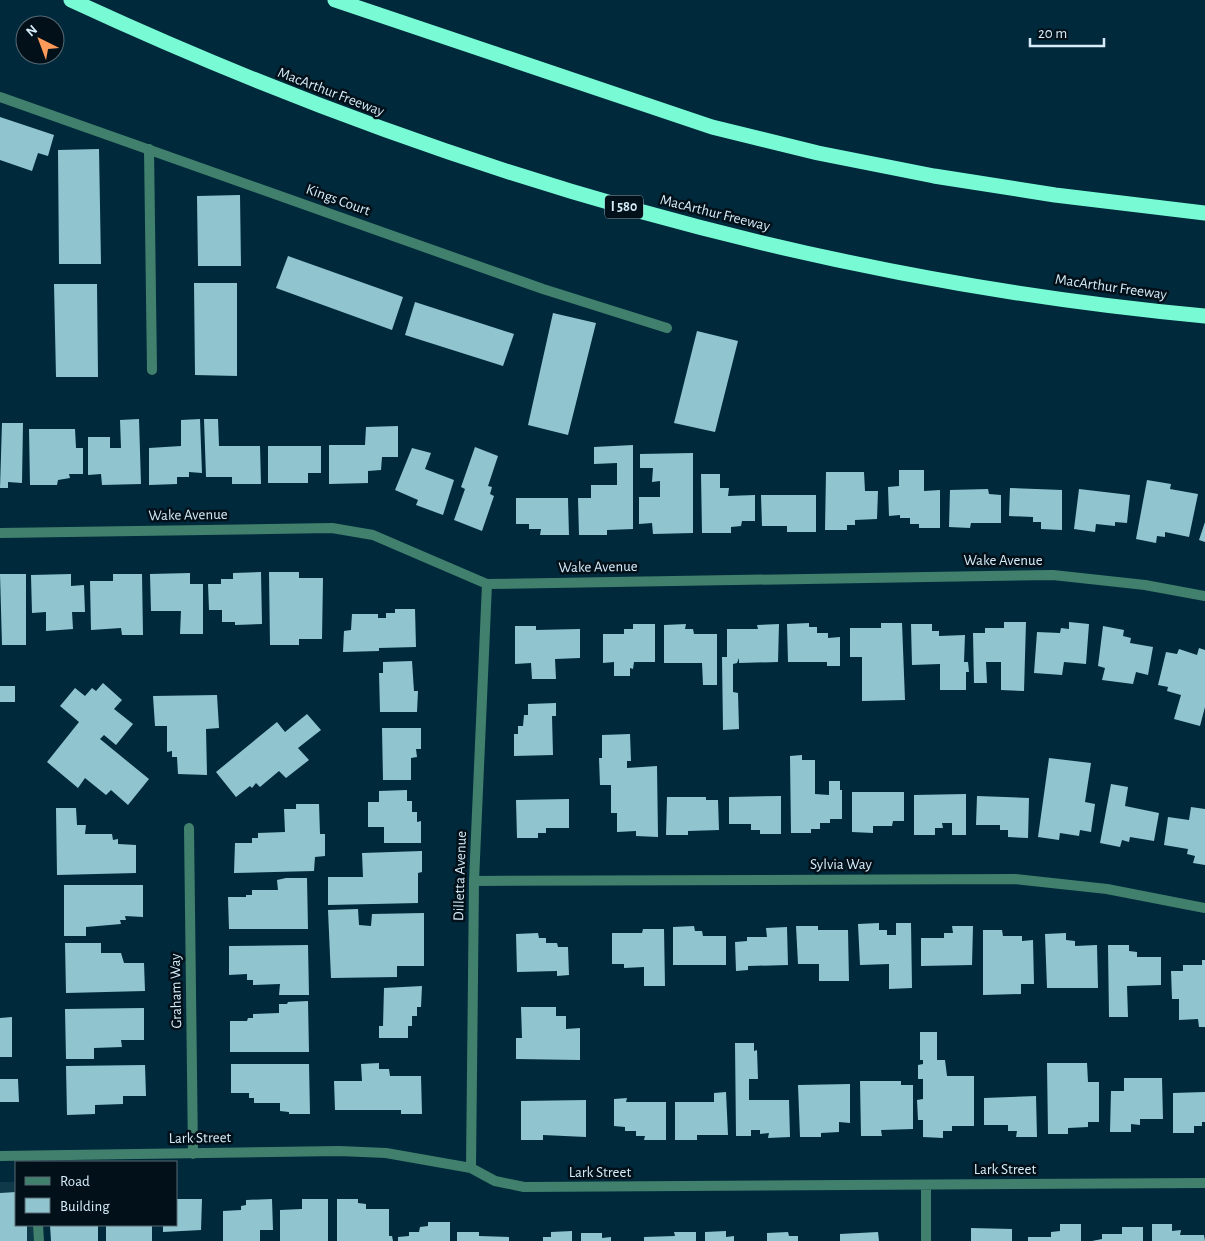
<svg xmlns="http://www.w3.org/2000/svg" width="1205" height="1241" font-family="'Alegreya Sans',sans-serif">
  <rect width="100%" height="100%" fill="#002a3c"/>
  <path fill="#0f3849" d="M0 1182H16V1225H34V1241H0Z"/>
  <path fill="#90c5d0" d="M0 117 54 135 48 156 38 153 32 171 0 160Z
    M99 149 101 264H59L58 150Z
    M240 195 241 266H198L197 196Z
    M288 256 403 297 392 330 276 288Z
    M194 283H237V376L195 375Z
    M54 284H97L98 377H56Z
    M415 302 514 334 503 366 405 335Z
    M553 313 596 323 568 435 528 425Z
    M697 331 738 341 715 432 674 423Z
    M139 419 141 484 102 485 101 474 88 475V437H110V448H121L120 420Z
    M200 419 202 473 189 472V477H177V484L149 485V448L181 446V420Z
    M204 419H218L219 446H260L261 484H232V477H206Z
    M2 423H23L22 483 8 482V488H0Z
    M398 426V457H382L381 470 368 471V483L329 484V445H365L366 427Z
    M29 429H75L76 448H83V474H69L70 478 58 480 57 485H30Z
    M633 445V529L607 530V535H579L578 498H591V485H617V463L594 464V447Z
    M268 446H321V473H308V483H268Z
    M475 447 498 456 488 486 492 487 490 494 494 496 482 531 454 520 465 489 461 487Z
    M412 448 431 453 425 469 454 480 443 515 416 505 418 500 395 490Z
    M693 453V533L653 534 652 523 639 524V497H660V481L652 482 653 468H640V454Z
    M899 470H924V491L940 490V528H919V524H910V518H900V515L889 516 888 487 899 486Z
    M826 472H864L865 491H878L877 519 855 520V525H847V530H825Z
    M701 474H720V488H729L728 496 755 495V521H742L741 526 731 527V533H702Z
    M1147 480 1171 484 1170 489 1198 494 1189 537 1165 532V537L1157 536 1156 543 1136 539Z
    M1010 488 1062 490V530L1041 529V522H1033V517L1009 516Z
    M988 489 989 494 1001 495V523H971L970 528 949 527 950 490Z
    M1079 489 1130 495 1127 523 1115 522V526L1096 524 1095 532 1074 529Z
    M761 495H816V532H787V526H762Z
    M516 498H568L569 535H540L541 529H529V524H516Z
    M1205 522V542L1199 540Z
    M261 572 262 624 235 625V622H222V610H209L208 584H221V579H233V573Z
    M269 572H299V578H323L322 639H299V645H270Z
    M190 573V584H203V634H180L181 611H151L150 574Z
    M0 574H26V645H2Z
    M71 574V586L84 585 85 612H72L73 629 46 631V612L32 613 31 575Z
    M113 574H142L143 635H122L121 628 91 630 90 581H113Z
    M395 609H415L416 647 379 648V651L343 652 344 631 351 630 352 614H378V618H386V613H395Z
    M1004 622H1026L1024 691 1001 690V662H986L987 683H974L973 633H985V628H1004Z
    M1069 622 1089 624 1086 664 1064 662 1062 675 1034 673 1037 632 1060 633 1061 628 1069 629Z
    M809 623V627H817V633H828V638L840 637V666H827V662H788L787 624Z
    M881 623H902L905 700 862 701V657H850V628H881Z
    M633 624H655V662H634L633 669 630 668V676H614V662L603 663V634H624V629H633Z
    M686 624 685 629H693L694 634H717V685H703L702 663H664V625Z
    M779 624 778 662 739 663V658L737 663 733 664V692L738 693 739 729 723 730 722 657H727V629H758L757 625Z
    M911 624H932V631H939V636L965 635 964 662H968L969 672H966V690H940V664L912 665Z
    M515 626H536V630L580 629V658L555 659 556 679H532L531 663 515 664Z
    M1103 626 1124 630 1123 636 1131 638 1130 643 1153 647 1148 675 1136 672 1133 684 1102 680 1105 668 1098 666Z
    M1199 648 1205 650V707L1200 726 1174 719 1181 695 1167 691 1168 687 1158 685 1166 652 1177 654 1179 649 1197 655Z
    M412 661 414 691H418L417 712H380L379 673H383V662Z
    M103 683 122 700 114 709 133 724 116 745 104 735 100 739 149 779 128 805 111 790 106 795 85 778 78 788 47 762 79 722 60 706 75 688 85 696 92 688 96 691Z
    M0 686H15V702H0Z
    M217 695 219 728 206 729 207 775 178 774 177 757H172V751L167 752V726H155L153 696Z
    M556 703V716H552L553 755 514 756V734H518V726H523L524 715H528V704Z
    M307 714 321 730 298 748 309 760 286 778 279 771 260 787 256 783 252 788 250 786 236 797 216 772 277 722 285 732Z
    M382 728H421V749H416L417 757 411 758V780H383Z
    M630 734 631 761H627V768L657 766 658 837 636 836V831L617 832V813H611V785H600L599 758H602V735Z
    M802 755V760H815V794L829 795V781H840V790H842V819H830V823H820V829H811V833H791L790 756Z
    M1049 758 1091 763 1085 802 1095 804 1091 832 1080 830 1079 836 1060 833 1059 840 1038 837Z
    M1111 784 1128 787 1125 806 1159 813 1154 841 1130 837 1129 842 1122 840 1120 847 1100 843Z
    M407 790V801H412V812H417V822L421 821V843H384V827H368V802H379V791Z
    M852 792H904V821H893L892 826H873V833L852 832Z
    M966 794V835H952V823H942L943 828H935V835H914V795Z
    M781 796V834H760V830H751V824H729V797Z
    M977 796 1029 798 1028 838 1008 837V830H1000V825H976Z
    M667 797H706V800H718L719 830 688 831V835H666Z
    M569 799V828H546V833H538V838H517L516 800Z
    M296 804H319L320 834H325V856L315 857 314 871 234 873 235 843H252V838H258V833L285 832 284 809H296Z
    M1191 807 1205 809V865L1193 863 1195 856 1187 854 1188 849 1164 845 1168 817 1189 820Z
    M56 808H76L77 825H86L85 834H112L113 840 118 839V844L136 845V873L57 875Z
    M422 851V872L418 873V903L328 905V877H363L362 853Z
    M286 878H307L308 929H229L228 897H246V895H252V890H278L277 880Z
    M64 885H143V917L125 916 126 920H120L121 924 86 927V936H64Z
    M358 909 359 925 371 926 372 914 424 913V966H397V977L331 978 328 910Z
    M879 923V930H887V935H896V923H911L912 988 889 989V964L860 965 858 924Z
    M694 926 695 931H702L703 936H726V965H673V927Z
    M796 926H818V930H848L849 981H819V964H798Z
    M952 926H973L972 965 921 966V938H944V933H953Z
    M787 927 788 965 748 966V970L736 971 735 942 747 941V937H767L766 928Z
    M643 929H664L665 986H644V967L624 968V964H612V933H642Z
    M983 930H1002L1003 936H1022V941L1033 940 1034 984H1021V994L983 995Z
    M538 933 539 938H546V943H557L558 947H568L569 975 557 976V971L517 972 516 934Z
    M1066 933V940L1075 941V946L1097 945 1098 988H1047L1045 934Z
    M65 943H101V953H121L124 963H144L145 991 66 993Z
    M308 945 309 995H279L280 984 253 985V980H247V974L229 975V946Z
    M1108 945H1129V951L1137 952V957H1161V985L1127 986 1128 1017H1109Z
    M1202 960H1205V1027H1199L1198 1019 1179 1020V999H1172L1171 971H1183V965H1202Z
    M422 986 421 1007H417V1016H412V1026H408V1038H379V1026H383L384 988Z
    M308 1001 309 1052H230V1021H247L248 1018H253V1014L279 1013V1004H287L288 1002Z
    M521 1007H556V1016H566V1029L580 1028V1060L516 1059V1038H522Z
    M144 1008V1040H121L122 1047 94 1048V1059H66L65 1009Z
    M12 1017V1057H0V1018Z
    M920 1032H937V1060H945L947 1076H974V1126H952V1131H943V1138L923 1137V1120H918L917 1100 923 1099V1079H918V1065L923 1064V1060H920Z
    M735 1043H754V1051L757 1050 758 1079H749V1100H789L790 1137 768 1138 769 1133 760 1134V1130H751V1136H736Z
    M379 1063V1069H389L390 1076H421L422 1114H401V1110H335L334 1081H362L361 1064Z
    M1047 1063H1087L1088 1082H1099V1122H1088V1127L1068 1128V1134H1048Z
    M231 1064H309L310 1114H289V1112L280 1111V1103H254V1098H249V1093H231Z
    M145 1065 146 1096H123V1104L95 1105V1114L67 1115 66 1066Z
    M1124 1078H1162L1163 1119H1140V1125L1131 1124V1132H1110L1111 1091H1124Z
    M0 1079H18L19 1102H0Z
    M860 1081H901V1085H913V1129L881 1130 882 1136H861Z
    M850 1084V1123L839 1122V1132L821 1133V1137H800L798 1085Z
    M726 1092 728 1135H697V1140H675V1102H714V1093Z
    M1205 1092V1122H1202V1126H1194V1133H1173V1093Z
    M1036 1096 1037 1137H1016L1017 1131H1008V1125H984V1098Z
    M627 1098 626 1102H666V1140H644L645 1136H636V1131H625V1127L614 1126V1099Z
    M586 1100V1137L543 1135V1140H521V1101Z
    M16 1192V1225H27V1241H0V1193Z
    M176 1199H202L201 1230 163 1232V1225H176Z
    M272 1199 273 1230H260V1241H223V1211L241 1210V1206L246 1205V1200Z
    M302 1199H328V1241H280V1210L302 1209Z
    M337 1199H358V1203L366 1204V1209H389V1236H392L393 1241H337Z
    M428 1222H450V1241H398V1237L409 1236V1232H419L420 1227 428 1226Z
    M1060 1224H1081V1241H1028V1237H1051V1232L1060 1231Z
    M1152 1224H1172V1231L1181 1230 1180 1235H1204L1205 1241H1152Z
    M50 1225H98V1241H51Z
    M106 1225H152V1241H106Z
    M1122 1227H1143V1241H1092L1102 1239V1234H1122Z
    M971 1228 1012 1229V1241H971Z
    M572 1231V1241H543V1237H551V1232Z
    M726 1231V1237L734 1236V1241H705V1232Z
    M457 1232H479V1236L509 1237V1241H457Z
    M674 1232H696V1241H644V1237L675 1236Z
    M788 1232 789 1236H798V1241H767V1233Z
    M878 1232 879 1241H840V1234Z
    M581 1233H602V1238L611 1237V1241H581Z"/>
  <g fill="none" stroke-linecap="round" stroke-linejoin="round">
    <path stroke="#41806d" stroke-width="10" d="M149 149 152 370
      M38 1225 39 1241"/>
    <path stroke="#41806d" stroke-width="10" d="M0 97 543 289 667 328
      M0 533 332 528 373 535 487 584 1053 575 1145 585 1205 596
      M189 828 193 1154
      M474 881 1015 879 1107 889 1205 908
      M0 1156 339 1151 386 1153 471 1168 495 1181 524 1187 1205 1183
      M471 1168 474 881 487 584
      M926 1185V1241"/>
    <path stroke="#78fbd5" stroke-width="15" d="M71 0C429 166 811 280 1205 316
      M335 0 712 127 818 153 934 176 1055 195 1205 213"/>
  </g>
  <g text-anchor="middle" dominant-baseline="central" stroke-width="5" stroke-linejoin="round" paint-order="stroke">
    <rect fill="#021019" stroke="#96aab6" stroke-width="1" x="605" y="195.5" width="38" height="23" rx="4"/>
    <g font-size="14" font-weight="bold" fill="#d6ecf9">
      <text x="624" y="207">I 580</text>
    </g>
    <g font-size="15" fill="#d6ecf9" stroke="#021019">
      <text transform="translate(331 92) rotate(21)">MacArthur Freeway</text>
      <text transform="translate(338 200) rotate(20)">Kings Court</text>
      <text transform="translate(715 213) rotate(14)">MacArthur Freeway</text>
      <text transform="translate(1111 287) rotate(8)">MacArthur Freeway</text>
      <text transform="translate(188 515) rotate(-1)">Wake Avenue</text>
      <text x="1003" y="560">Wake Avenue</text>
      <text transform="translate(598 567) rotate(-1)">Wake Avenue</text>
      <text x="841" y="864">Sylvia Way</text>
      <text transform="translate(460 876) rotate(-88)">Dilletta Avenue</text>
      <text transform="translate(176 991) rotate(-91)">Graham Way</text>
      <text transform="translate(200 1138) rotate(-1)">Lark Street</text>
      <text x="1005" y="1169">Lark Street</text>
      <text x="600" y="1172">Lark Street</text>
    </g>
  </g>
  <rect x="15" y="1161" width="162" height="65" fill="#021019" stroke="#576873"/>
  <rect x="25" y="1177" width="25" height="8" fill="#41806d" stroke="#576873"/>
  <text x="60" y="1186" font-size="15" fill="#d6ecf9">Road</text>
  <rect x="25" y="1198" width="25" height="15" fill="#90c5d0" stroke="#576873"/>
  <text x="60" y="1211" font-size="15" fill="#d6ecf9">Building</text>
  <g transform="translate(40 40) rotate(318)"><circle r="24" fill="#021019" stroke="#576873"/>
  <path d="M0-4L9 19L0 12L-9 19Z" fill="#ff9b5a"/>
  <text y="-8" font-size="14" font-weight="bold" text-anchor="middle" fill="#d6ecf9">N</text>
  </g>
  <path d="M1030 38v8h74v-8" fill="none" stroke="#d6ecf9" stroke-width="2.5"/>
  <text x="1038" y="38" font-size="15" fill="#d6ecf9" stroke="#021019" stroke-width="4" paint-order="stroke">20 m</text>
</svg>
